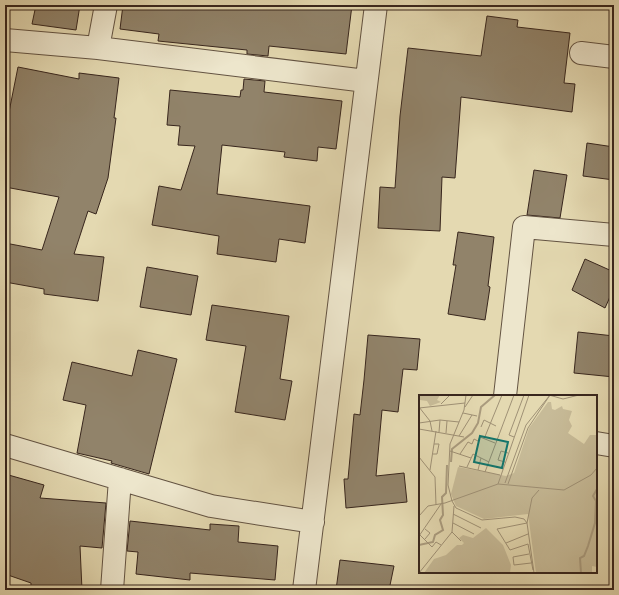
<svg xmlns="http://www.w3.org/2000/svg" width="619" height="595" font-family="'IM FELL French Canon',serif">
  <rect width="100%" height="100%" fill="#e4d9b1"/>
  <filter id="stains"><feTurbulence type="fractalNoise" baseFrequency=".005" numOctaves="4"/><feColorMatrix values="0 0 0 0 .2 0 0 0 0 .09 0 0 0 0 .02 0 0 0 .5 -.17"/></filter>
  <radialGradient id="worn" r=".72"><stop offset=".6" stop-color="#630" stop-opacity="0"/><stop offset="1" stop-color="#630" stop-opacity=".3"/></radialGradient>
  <path fill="#91836a" stroke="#38261d" d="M36 5H80L76 30 32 24Z
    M123 5H352L346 54 269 46 268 56 247 54V50L158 41 159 34 120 29Z
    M487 16 518 20 517 27 570 33 564 83 575 84 572 112 461 97 455 178 442 177 440 231 378 228 380 187 395 188 400 116 408 48 481 56Z
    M18 67 79 79V73L119 78 114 118H116L108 178 96 214 88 211 74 254 104 257 98 301 44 294V289L5 282V243L42 250 59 197 5 187V132Z
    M244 79 265 81 264 92 342 101 336 149 318 147 317 161 284 157 285 152 222 145 217 194 310 206 305 243 279 239 276 262 217 254 219 236 152 225 159 186 181 190 195 146 178 145 180 126 167 125 170 90 240 97 241 90H243Z
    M587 143 614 147V180L583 176Z
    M534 170 567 175 560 218 527 215Z
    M458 232 494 237 488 286 490 287 485 320 448 314 456 265H453Z
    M585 259 614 272V288L605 308 572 290Z
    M147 267 198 276 191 315 140 307Z
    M212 305 289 316 280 379 292 381 285 420 235 412 246 346 206 340Z
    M578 332 614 336V377L574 373Z
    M368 335 420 339 417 370 403 369 398 412 382 410 376 476 404 473 407 502 346 508 344 479H348L354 414 360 415 364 380Z
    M138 350 177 359 149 474 111 463 112 461 77 453 86 405 63 400 72 362 132 376Z
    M5 474 44 485 40 498 106 503 102 548 80 546 82 590H31V583L5 574Z
    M130 521 210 530V524L239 526 238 542 278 546 275 580 190 573V580L136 574 138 552 127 551Z
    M340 560 394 566 389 590H336Z"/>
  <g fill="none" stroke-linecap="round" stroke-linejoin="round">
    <defs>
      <path id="minor" d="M5 40 98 48 366 81
        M98 48 106 5
        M581 53 614 57
        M505 396 524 227 614 235
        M596 443 614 446
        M5 445 211 506 313 522
        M112 590 120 479
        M304 590 376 5"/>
    </defs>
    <use href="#minor" stroke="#635342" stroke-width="24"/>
    <use href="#minor" stroke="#ede6cc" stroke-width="22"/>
  </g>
  <g transform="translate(419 395)">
    <rect width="178" height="178" fill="#e4d9b1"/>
    <path d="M0 0H21L18 5 22 7 11 11 8 6 1 5ZM129 7H132L133 14 136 15 143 11 144 14 153 16 150 25 153 31 149 38 165 49 171 40H178V172L173 171V178H117L109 119 65 124 37 111 32 99 39 72 87 81 95 78 110 33ZM67 133 84 150 92 170 91 178H5L15 164 27 160 38 150H43L45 148 40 143 44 140 54 143Z" fill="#c7bb98"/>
    <path fill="none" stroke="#aa9c7f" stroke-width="2" d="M32 67 33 54 53 38 59 28 62 12 76 0M0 150 14 147 16 140 24 135 21 125 24 120 23 102 27 98 28 70M162 178 161 163 165 161 169 151 176 128 177 106 174 101 178 94"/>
    <path fill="none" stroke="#9f9176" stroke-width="1" d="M47 0 45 15 31 49 29 90 33 106 37 113 63 125 96 122 105 124 108 128 115 178M130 0 144 4 160 0M22 9 31 0M0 12 11 26 13 36M46 12 54 0M0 13 46 8M44 18 58 21M0 28 21 25 40 27M62 32 65 25 77 31M0 34 45 42M20 37 21 25M27 38 28 26M40 41 53 20M95 42 90 40 105 0M65 44 83 0M31 56 52 63M14 59H18L20 49H15M41 59 49 47 53 49 55 44 59 46 61 42 76 48M0 62 16 82 17 110M86 67 79 65 82 56 89 58M40 71 81 80M48 72 54 59 70 67M11 75 17 36M59 75 62 63M66 77 95 0M86 88 107 30 131 0M79 89 110 0M89 89 109 33 131 0M34 119 62 133M0 121 9 111 26 108 79 89 145 95 172 80 178 73M34 128 55 139M6 134 11 138 6 144M33 137 42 146M1 140 13 152 17 147 22 150M0 141 22 109M87 148 109 139M109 149 91 155 78 134 108 128 113 103 120 95M109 149 114 175M110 159 94 162 95 170 112 168M0 178 33 137 35 111M94 178H113"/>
    <path fill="#0f766e" fill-opacity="0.15" stroke="#0f766e" stroke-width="2" d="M61 41 89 47 83 73 55 67Z"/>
    <rect width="178" height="178" fill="none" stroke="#38261d" stroke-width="2"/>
  </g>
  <rect width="619" height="595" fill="none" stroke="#e4d9b1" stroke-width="20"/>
  <rect x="6" y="6" width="607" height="583" fill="none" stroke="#38261d" stroke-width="2"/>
  <rect x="10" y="10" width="599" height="575" fill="none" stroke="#38261d"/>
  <rect width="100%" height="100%" filter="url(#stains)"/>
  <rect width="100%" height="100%" fill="url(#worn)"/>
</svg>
